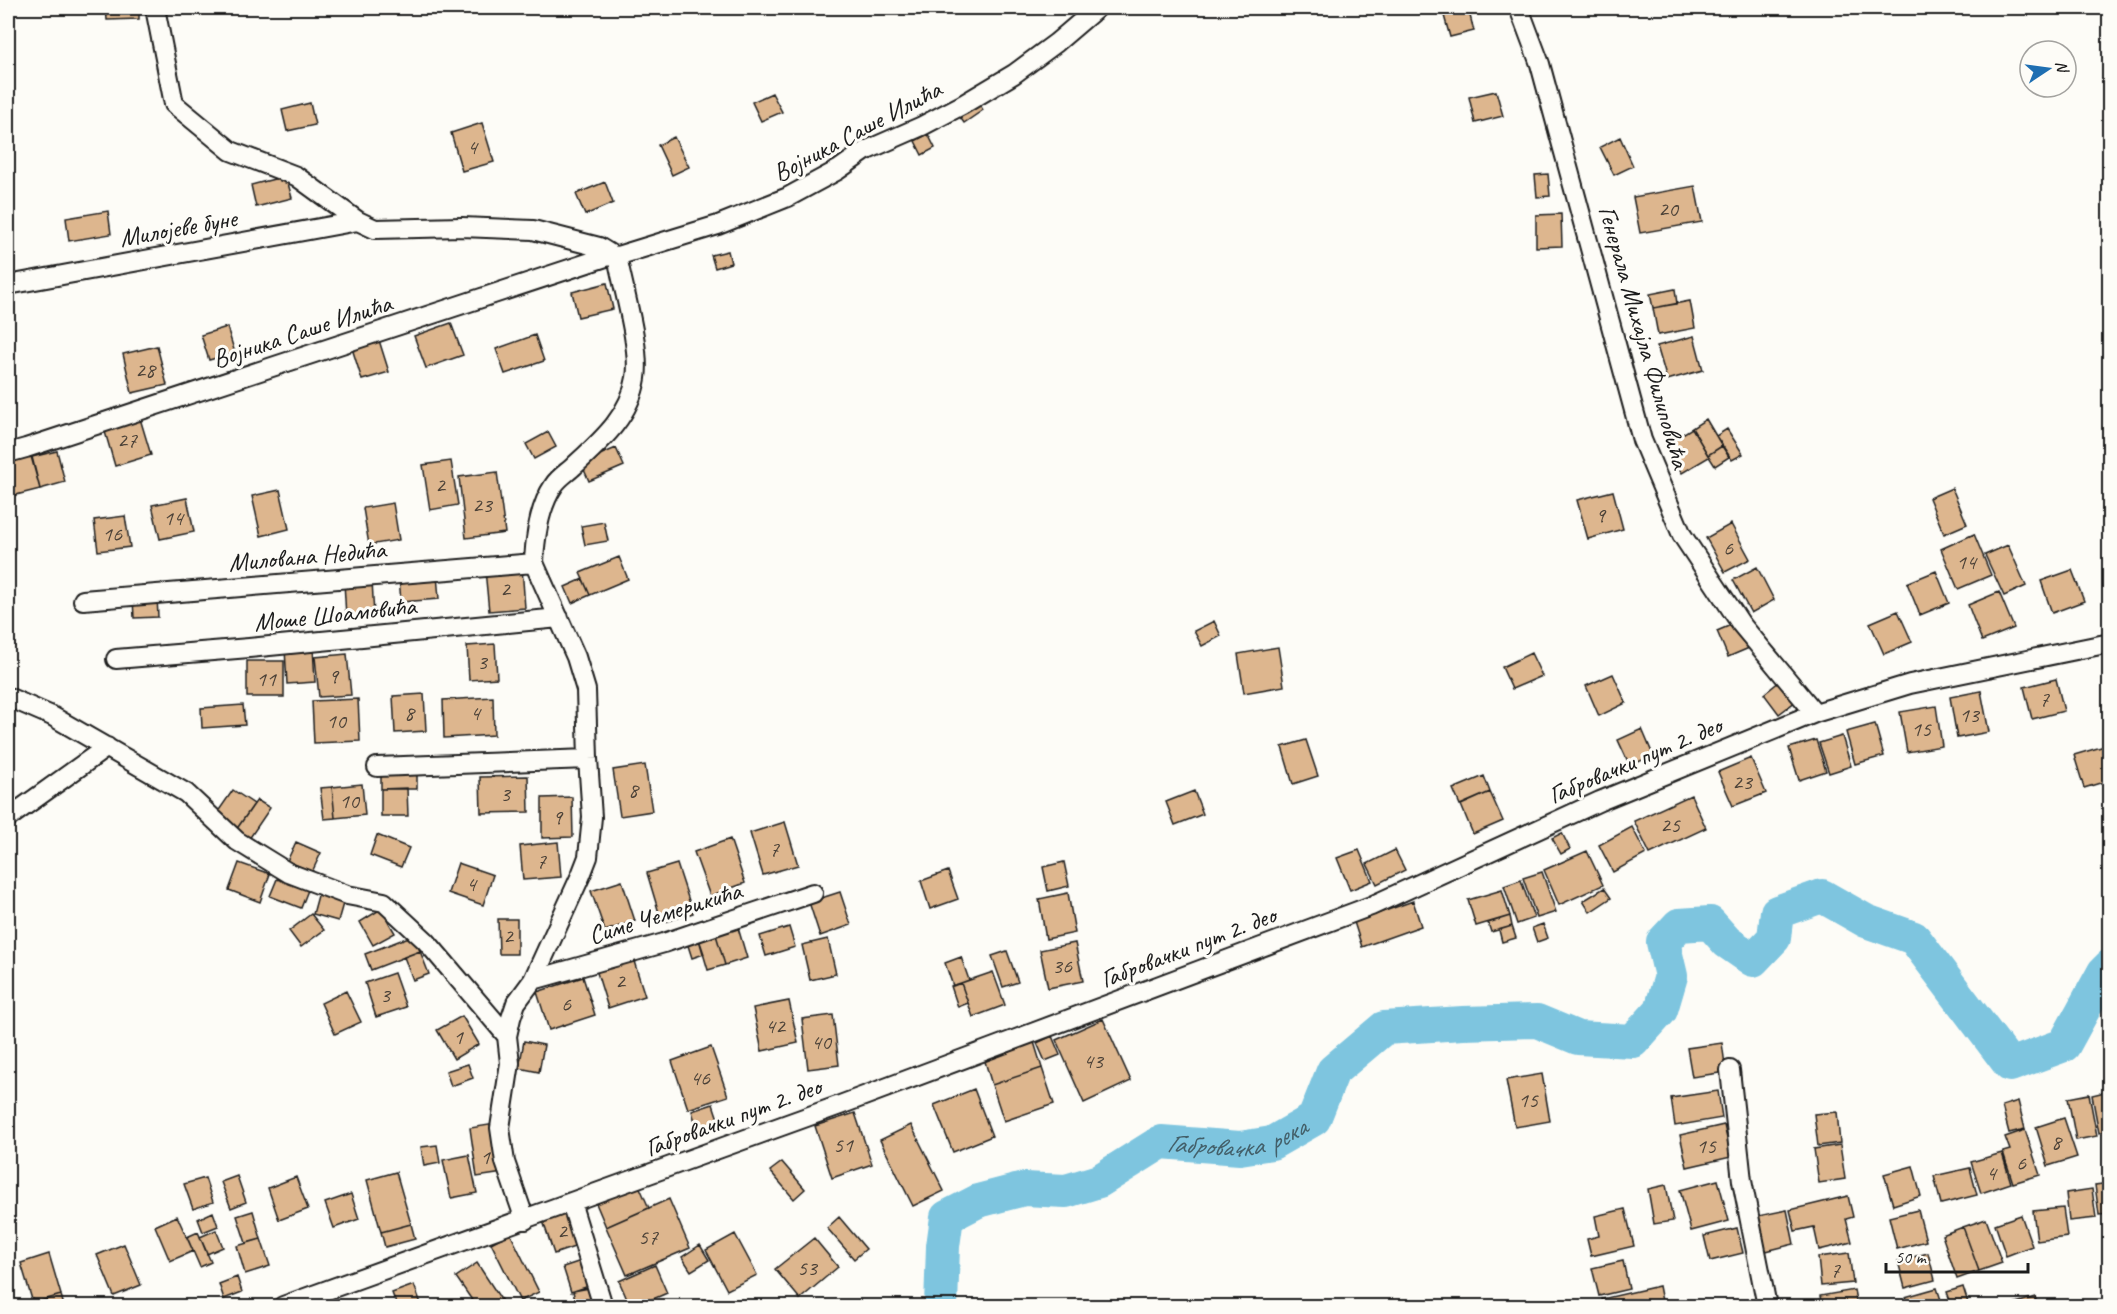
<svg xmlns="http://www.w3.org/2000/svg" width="2117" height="1314" font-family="Caveat,sans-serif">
  <rect width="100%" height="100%" fill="#fdfcf7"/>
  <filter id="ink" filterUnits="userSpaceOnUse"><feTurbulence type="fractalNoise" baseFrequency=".0167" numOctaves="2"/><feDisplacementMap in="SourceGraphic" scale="12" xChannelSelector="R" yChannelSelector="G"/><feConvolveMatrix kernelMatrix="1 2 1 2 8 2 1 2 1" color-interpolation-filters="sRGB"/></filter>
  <g filter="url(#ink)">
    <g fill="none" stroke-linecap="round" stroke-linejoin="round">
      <path stroke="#7ec5df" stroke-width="34" id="s1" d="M941 1306 943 1246 947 1217 978 1201 1024 1189 1066 1191 1099 1181 1161 1142 1240 1148 1272 1143 1314 1119 1333 1071 1384 1028 1463 1023 1537 1021 1578 1038 1633 1041 1661 1010 1671 976 1663 942 1679 925 1710 923 1727 942 1753 960 1774 938 1777 912 1822 896 1866 921 1914 938 2010 1065 2064 1045 2104 972 2110 966"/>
    </g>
    <path fill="#ddb68e" stroke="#1c1c1c" stroke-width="1.5" d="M106 8H139V19L107 20Z
      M1462 8H1468L1474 31 1450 37 1443 12Z
      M1496 91 1503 116 1475 123 1469 97Z
      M772 93 782 112 761 121 752 102Z
      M977 100 983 110 964 123 957 113Z
      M310 103 315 125 287 131 282 110Z
      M482 123 494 162 462 171 451 133Z
      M928 134 935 148 922 155 915 141Z
      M674 137 689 167 672 175 658 145Z
      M1620 137 1633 166 1614 175 1600 147Z
      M1548 174 1550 196 1537 197 1535 175Z
      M286 176 292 198 256 207 251 185Z
      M605 182 613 203 585 215 576 194Z
      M1695 186 1702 222 1640 233 1633 197Z
      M108 211 111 234 69 241 66 218Z
      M1561 214 1562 246 1536 247V215Z
      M728 251 731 263 715 268 711 255Z
      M607 283 613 309 578 317 572 292Z
      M1675 289 1677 304 1653 308 1650 294Z
      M1690 301 1695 328 1658 335 1653 308Z
      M451 323 463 355 426 368 414 336Z
      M227 327 235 353 209 360 201 335Z
      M535 335 544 361 505 374 496 349Z
      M1694 336 1703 370 1667 380 1657 346Z
      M378 337 389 372 362 380 351 345Z
      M157 346 167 385 132 393 123 354Z
      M139 415 151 455 115 466 103 425Z
      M1706 419 1722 446 1708 455 1692 428Z
      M1692 428 1709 457 1682 473 1665 445Z
      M1727 429 1743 454 1732 460 1716 436Z
      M548 432 556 447 534 459 526 444Z
      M1722 446 1729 457 1715 466 1708 455Z
      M616 448 624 466 589 481 581 463Z
      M29 449 40 489 12 496 8 477V454Z
      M57 451 65 482 40 489 32 457Z
      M451 461 458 505 430 510 423 465Z
      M497 472 505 533 466 538 459 477Z
      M1952 488 1967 524 1944 534 1929 498Z
      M280 490 289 529 261 536 252 496Z
      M1613 491 1623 529 1588 539 1577 500Z
      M187 498 194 532 160 539 152 505Z
      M393 503 399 540 369 545 363 508Z
      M125 516 130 547 98 551 94 520Z
      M604 522 608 541 585 545 581 526Z
      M1731 524 1750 559 1725 572 1706 538Z
      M1974 534 1991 575 1958 589 1941 549Z
      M2008 545 2026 586 2004 596 1985 555Z
      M619 557 628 579 590 595 580 573Z
      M522 567 525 608 489 611 485 570Z
      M1757 567 1774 600 1751 613 1733 580Z
      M2072 570 2084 601 2052 613 2041 581Z
      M1936 571 1949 603 1920 615 1907 583Z
      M437 575 439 599 401 602 399 577Z
      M583 579 590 595 572 603 565 587Z
      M372 580 374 616 346 617 344 582Z
      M1999 592 2014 628 1982 641 1968 605Z
      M157 597 158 617 134 618 133 598Z
      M1898 611 1912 642 1884 654 1870 623Z
      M1214 621 1221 636 1202 646 1194 631Z
      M1738 622 1749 648 1728 657 1717 631Z
      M495 644 497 678 469 680 467 646Z
      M313 647 315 682 287 684 285 649Z
      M1278 647 1284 686 1244 693 1238 654Z
      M1531 653 1542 676 1512 689 1502 667Z
      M347 654 351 695 319 697 315 657Z
      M247 661H284V697H247Z
      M1613 674 1626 703 1599 716 1586 686Z
      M2056 679 2064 711 2032 719 2024 687Z
      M1780 681 1796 701 1779 714 1764 694Z
      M1981 691 1989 732 1957 738 1950 697Z
      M424 694 426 731 395 733 393 696Z
      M493 697 494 735 444 738 443 700Z
      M358 699 360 741 314 743 312 701Z
      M243 705 245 725 202 728 201 708Z
      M1936 706 1942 746 1907 752 1900 712Z
      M1875 724 1884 756 1855 764 1846 732Z
      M1642 729 1653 755 1630 766 1618 740Z
      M1842 736 1851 766 1829 773 1819 743Z
      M1306 740 1318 776 1293 784 1282 747Z
      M1816 740 1826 771 1799 780 1789 748Z
      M2108 745 2110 780 2084 788 2074 755Z
      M1751 758 1766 793 1733 806 1718 772Z
      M645 765 652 811 620 816 613 770Z
      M381 770H417V789H381Z
      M528 776 529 812 481 813 480 777Z
      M1484 776 1490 792 1460 805 1453 789Z
      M362 784 365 815 335 818 332 787Z
      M332 787 335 818 324 819 320 788Z
      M407 788 408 816H381V789Z
      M233 790 254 804 236 830 215 816Z
      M1194 791 1203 814 1175 825 1166 802Z
      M1490 792 1503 821 1473 834 1461 805Z
      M1691 795 1706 828 1650 854 1634 821Z
      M572 797 573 837 542 838V798Z
      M257 800 270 808 249 839 236 830Z
      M785 822 798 865 763 875 750 833Z
      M1632 827 1646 854 1613 872 1599 845Z
      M1562 833 1570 849 1561 854 1552 838Z
      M377 835 409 848 401 867 370 855Z
      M730 839 745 883 710 896 694 852Z
      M296 842 321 853 312 872 287 861Z
      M558 842 561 877 523 880 520 846Z
      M1359 850 1372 881 1350 890 1337 858Z
      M1395 850 1405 870 1377 884 1367 864Z
      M1587 851 1603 885 1559 905 1544 870Z
      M1064 862 1069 886 1048 891 1043 867Z
      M239 863 270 874 260 902 229 890Z
      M458 863 493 875 483 905 448 893Z
      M677 864 693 913 662 923 647 873Z
      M948 871 958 899 930 909 921 881Z
      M1542 872 1556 912 1537 918 1523 878Z
      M277 879 308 890 301 908 270 896Z
      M1521 880 1534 918 1517 924 1504 886Z
      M622 881 635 921 605 931 591 891Z
      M1604 888 1611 898 1590 912 1583 901Z
      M1502 890 1510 916 1476 926 1468 900Z
      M319 892 344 900 338 921 313 914Z
      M840 892 851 925 820 936 809 902Z
      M1068 893 1075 933 1046 939 1039 899Z
      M1413 901 1421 926 1362 947 1354 922Z
      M381 909 395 933 373 945 360 922Z
      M311 914 324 930 301 947 289 931Z
      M1510 916 1512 926 1491 932 1488 923Z
      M498 919H517V954H499Z
      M736 921 747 958 725 965 714 928Z
      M1543 924 1548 938 1537 942 1532 928Z
      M1512 926 1516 938 1502 942 1499 930Z
      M789 927 795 947 766 956 760 936Z
      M714 928 725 965 708 970 697 933Z
      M697 933 704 954 692 958 685 936Z
      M414 935 420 951 371 970 365 954Z
      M828 939 836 974 810 980 802 945Z
      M1075 943 1083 981 1048 988 1040 950Z
      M420 951 429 974 413 980 404 957Z
      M1007 951 1018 982 1003 987 992 956Z
      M632 955 645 996 608 1008 595 966Z
      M961 957 969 980 953 986 945 963Z
      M993 972 1005 1005 973 1017 961 983Z
      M394 973 406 1007 376 1017 365 983Z
      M583 977 595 1015 549 1030 537 992Z
      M961 983 968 1003 958 1007 951 986Z
      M346 991 361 1022 335 1034 321 1003Z
      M2105 992H2110V1028H2105Z
      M789 1001 798 1043 762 1051 753 1008Z
      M833 1015 839 1065 808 1069 802 1019Z
      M462 1016 479 1044 454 1059 437 1030Z
      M1103 1019 1131 1081 1084 1103 1056 1040Z
      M2110 1031V1054H2108L2103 1033Z
      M1052 1036 1060 1055 1045 1061 1037 1043Z
      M524 1041 544 1045 539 1072 519 1068Z
      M1034 1042 1042 1068 992 1085 984 1058Z
      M1722 1043 1726 1072 1692 1077 1687 1048Z
      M711 1047 728 1096 688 1109 672 1061Z
      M468 1064 473 1078 451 1086 446 1071Z
      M1042 1068 1054 1104 1004 1121 992 1085Z
      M1542 1074 1550 1121 1515 1127 1506 1080Z
      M974 1089 992 1136 953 1152 934 1105Z
      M1718 1091 1722 1118 1675 1126 1671 1098Z
      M2109 1091 2110 1131 2099 1133 2092 1095Z
      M2089 1094 2097 1136 2076 1140 2068 1098Z
      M2018 1101 2025 1129 2009 1133 2002 1106Z
      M713 1104 720 1125 698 1132 692 1111Z
      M1837 1112 1840 1143 1818 1146 1814 1114Z
      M855 1113 872 1164 832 1178 815 1126Z
      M2064 1118 2077 1157 2048 1166 2036 1127Z
      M495 1124 503 1173 477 1177 470 1128Z
      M911 1125 944 1191 913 1206 880 1140Z
      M1724 1125 1731 1157 1687 1167 1680 1135Z
      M2025 1130 2040 1175 2013 1183 2003 1152 2010 1150 2005 1137Z
      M437 1145 440 1163 424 1166 421 1147Z
      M1840 1145 1845 1179 1819 1183 1814 1149Z
      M2002 1153 2011 1183 1981 1193 1971 1162Z
      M469 1155 477 1193 451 1198 443 1160Z
      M782 1162 805 1189 794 1199 770 1171Z
      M1913 1166 1921 1196 1893 1205 1884 1174Z
      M1970 1168 1977 1195 1941 1204 1934 1176Z
      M396 1172 411 1224 381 1232 367 1180Z
      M237 1176 246 1202 231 1208 221 1182Z
      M296 1177 308 1209 279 1220 268 1188Z
      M205 1178 213 1202 193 1209 184 1184Z
      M1718 1180 1729 1221 1691 1231 1680 1190Z
      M638 1183 649 1208 606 1227 595 1201Z
      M2110 1183V1214L2099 1215 2095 1185Z
      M1666 1185 1673 1221 1654 1224 1648 1189Z
      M2092 1189 2096 1218 2069 1221 2066 1193Z
      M351 1194 359 1219 334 1228 325 1203Z
      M1848 1196 1853 1217 1846 1219 1852 1242 1819 1250 1814 1227 1795 1231 1790 1210Z
      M669 1199 690 1248 627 1275 606 1227Z
      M2063 1208 2067 1237 2037 1241 2033 1211Z
      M570 1209 583 1244 554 1254 542 1218Z
      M1625 1209 1634 1246 1591 1256 1587 1239 1599 1236 1595 1216Z
      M1787 1210 1794 1244 1766 1251 1758 1216Z
      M1918 1210 1926 1241 1897 1249 1889 1217Z
      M253 1211 261 1239 246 1243 237 1216Z
      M213 1212 218 1226 203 1232 198 1219Z
      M2021 1215 2032 1246 2006 1256 1995 1224Z
      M177 1216 193 1251 170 1261 155 1226Z
      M839 1217 866 1249 854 1259 827 1228Z
      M1986 1219 2002 1263 1979 1271 1963 1227Z
      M411 1224 415 1239 385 1247 381 1232Z
      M1963 1227 1979 1271 1957 1279 1942 1235Z
      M1737 1228 1743 1253 1710 1261 1704 1236Z
      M216 1230 223 1247 207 1254 200 1237Z
      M198 1232 211 1262 200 1267 187 1237Z
      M510 1233 539 1292 520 1301 491 1243Z
      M735 1234 757 1275 727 1290 706 1250Z
      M814 1238 838 1267 800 1299 775 1269Z
      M261 1239 270 1266 245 1274 237 1246Z
      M124 1244 141 1285 114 1296 97 1255Z
      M700 1245 709 1260 691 1271 682 1257Z
      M1849 1253 1853 1283 1821 1286 1818 1257Z
      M1928 1253 1935 1280 1905 1288 1898 1261Z
      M49 1254 61 1295 33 1303 21 1263Z
      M587 1259 595 1284 571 1292 563 1267Z
      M1623 1261 1629 1289 1599 1296 1592 1268Z
      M477 1263 502 1301 494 1306H476L456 1277Z
      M655 1265 667 1293 637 1306H630L619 1281Z
      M237 1277 242 1292 224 1299 219 1284Z
      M414 1285 422 1306H397L392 1293Z
      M1659 1286 1663 1306H1604L1602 1299Z
      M595 1287 599 1306H576L573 1291Z
      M1963 1287 1969 1306H1952L1947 1292Z
      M1937 1288 1943 1306H1908L1905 1297Z
      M1854 1290 1857 1306H1822L1820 1296Z
      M61 1295 64 1306H34L33 1303Z
      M2035 1297 2038 1306H2007Z"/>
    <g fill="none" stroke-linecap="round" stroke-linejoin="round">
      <defs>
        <path id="minor" d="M155 8 174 104 231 151 296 176 358 221 375 229 462 227 533 230 599 247 612 255 617 256
          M1519 8 1540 64 1642 440 1682 535 1741 624 1815 713
          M617 256 718 225 788 197 838 170 865 151 922 126 962 105 1014 74 1056 43 1097 8
          M8 285 358 221
          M8 453 26 448 612 255
          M83 600 534 563
          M116 659 249 648 559 618
          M8 697 52 716 186 793 237 841 289 873 347 895 384 902 426 941 507 1036
          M377 767 588 759
          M8 818 107 747
          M533 980 664 943 813 893
          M1730 1070 1742 1181 1767 1306
          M571 1202 603 1306
          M525 1220 505 1162 500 1128 510 1063 507 1036 511 1018 516 1003 533 980 581 875 588 857 592 817 588 759 586 690 576 657 534 563C535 537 539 507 554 485 559 477 568 472 574 466 601 441 630 416 636 378 641 348 623 288 617 256
          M283 1306 840 1105 1371 906 1600 801 1815 713 1910 684 2110 643"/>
      </defs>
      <use href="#minor" stroke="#1c1c1c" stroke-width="22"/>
      <use href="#minor" stroke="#fdfcf7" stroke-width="18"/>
    </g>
  </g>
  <g text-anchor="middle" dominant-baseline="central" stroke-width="6" stroke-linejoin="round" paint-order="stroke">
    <g font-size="22" fill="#4c4238">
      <text x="472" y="147">4</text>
      <text x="1668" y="209">20</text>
      <text x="145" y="370">28</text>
      <text x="127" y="440">27</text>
      <text x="440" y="485">2</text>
      <text x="482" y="505">23</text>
      <text x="1600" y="515">9</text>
      <text x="173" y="518">14</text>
      <text x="112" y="534">16</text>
      <text x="1728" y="548">6</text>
      <text x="1966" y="562">14</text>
      <text x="505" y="589">2</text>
      <text x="482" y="662">3</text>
      <text x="333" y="676">9</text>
      <text x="266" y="679">11</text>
      <text x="2044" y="699">7</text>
      <text x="409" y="713">8</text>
      <text x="475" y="713">4</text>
      <text x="1969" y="715">13</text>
      <text x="336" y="721">10</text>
      <text x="1921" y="729">15</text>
      <text x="1742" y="782">23</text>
      <text x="633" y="790">8</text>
      <text x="505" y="794">3</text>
      <text x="349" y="801">10</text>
      <text x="557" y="817">9</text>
      <text x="1670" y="825">25</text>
      <text x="774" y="849">7</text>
      <text x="541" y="861">7</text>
      <text x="471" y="884">4</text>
      <text x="508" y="936">2</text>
      <text x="1062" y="966">36</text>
      <text x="620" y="981">2</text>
      <text x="385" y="995">3</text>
      <text x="566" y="1004">6</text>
      <text x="775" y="1026">42</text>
      <text x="458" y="1037">1</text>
      <text x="821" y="1042">40</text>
      <text x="1093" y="1061">43</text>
      <text x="700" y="1078">46</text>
      <text x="1528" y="1100">15</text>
      <text x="2056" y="1142">8</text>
      <text x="843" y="1145">51</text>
      <text x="1706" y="1146">15</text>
      <text x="485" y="1157">1</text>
      <text x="2021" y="1163">6</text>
      <text x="1991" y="1173">4</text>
      <text x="562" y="1231">2</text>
      <text x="648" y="1237">57</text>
      <text x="807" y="1268">53</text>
      <text x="1835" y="1270">7</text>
    </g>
    <g font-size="26" fill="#1c1c1c" stroke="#fdfcf7">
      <text transform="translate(857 131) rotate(-28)">Војника Саше Илића</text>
      <text transform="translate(178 228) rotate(-10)">Милојеве буне</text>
      <text transform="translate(302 331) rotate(-18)">Војника Саше Илића</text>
      <text transform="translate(1644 337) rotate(74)">Генерала Михајла Филиповића</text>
      <text transform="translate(307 556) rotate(-5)">Милована Недића</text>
      <text transform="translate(335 614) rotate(-6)">Моше Шоамовића</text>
      <text transform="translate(1635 760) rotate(-23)">Габровачки пут 2. део</text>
      <text transform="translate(665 913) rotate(-17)">Симе Чемерикића</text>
      <text transform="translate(1188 947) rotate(-21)">Габровачки пут 2. део</text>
      <text transform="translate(733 1117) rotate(-20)">Габровачки пут 2. део</text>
    </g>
    <g font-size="27" font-style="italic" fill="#43606a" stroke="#fdfcf7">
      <text stroke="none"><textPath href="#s1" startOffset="399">Габровачка река</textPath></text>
    </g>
  </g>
  <rect width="2117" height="1314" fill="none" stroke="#fdfcf7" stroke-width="30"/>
  <rect x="15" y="15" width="2087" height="1284" fill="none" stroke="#1c1c1c" stroke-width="2" filter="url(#ink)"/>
  <g transform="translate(2048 69) rotate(77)"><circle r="28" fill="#fdfcf7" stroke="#a3a29f" stroke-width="1.5"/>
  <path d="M0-4.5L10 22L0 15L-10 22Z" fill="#1f6fb2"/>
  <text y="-9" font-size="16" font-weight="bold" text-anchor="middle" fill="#1c1c1c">N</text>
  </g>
  <path d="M1886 1263v9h142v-9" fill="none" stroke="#1c1c1c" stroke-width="3"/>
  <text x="1895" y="1263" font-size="18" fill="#1c1c1c" stroke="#fdfcf7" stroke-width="4.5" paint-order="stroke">50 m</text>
</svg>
